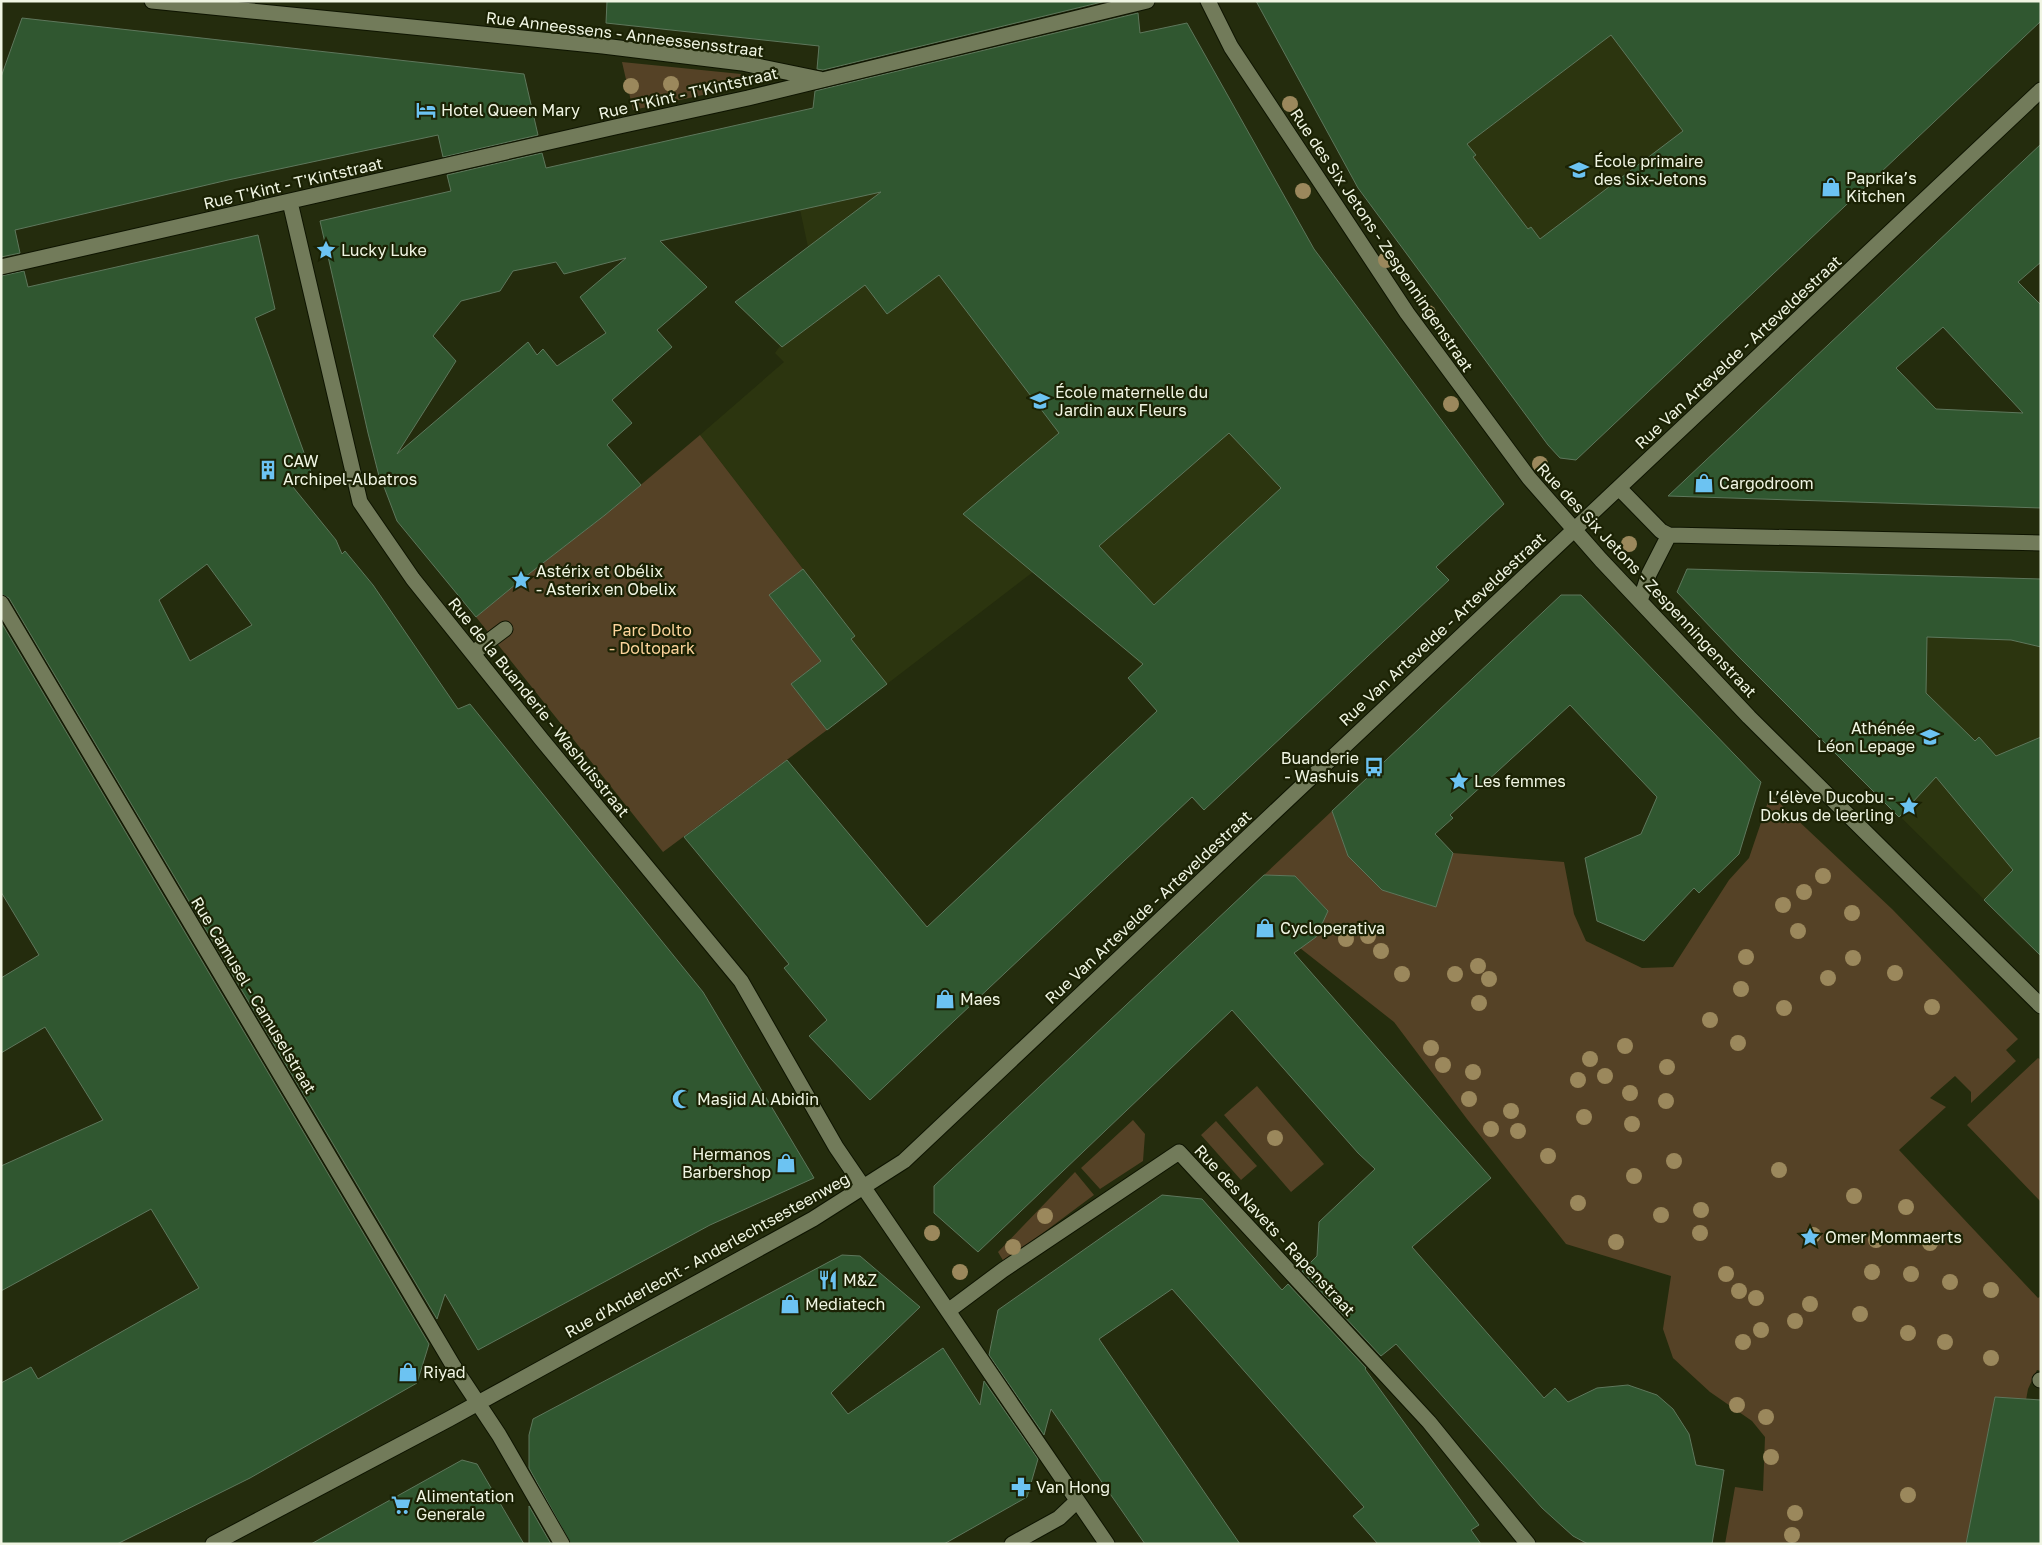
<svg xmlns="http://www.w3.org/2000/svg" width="2042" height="1545" font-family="'Golos Text',sans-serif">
  <rect width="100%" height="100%" fill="#242c0d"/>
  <path fill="#2c350f" d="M1548 7 1744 85 1565 297 1474 261 1434 292 1406 254 1459 211 1422 121Z
    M780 115 1214 311 1345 488 1160 682 1121 646 1033 572 827 730 791 684 821 661 769 595 803 569 700 435 784 362 775 353 780 346 735 302 808 247Z
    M1776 572 2041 579V956L1738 656 1763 629Z"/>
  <path fill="#554226" d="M622 62 741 74 747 76 749 82 745 86 633 110Z
    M700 435 803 569 769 595 821 661 791 684 827 730 663 852 476 617 521 580 605 515Z
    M1773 797 1892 909 2018 1039 2006 1050 2016 1061 1971 1103V1092L1955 1076 1930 1098 1946 1107 1899 1150 2038 1298 2041 1296V1371L2037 1370 2028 1389 2026 1400 1995 1397 1966 1544H1725L1735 1487 1763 1491 1765 1437 1752 1421 1710 1392 1673 1358 1663 1329 1671 1276 1566 1244 1467 1119 1394 1022 1300 948 1316 937 1328 911 1295 876 1264 875 1332 811 1348 856 1382 890 1436 907 1453 853 1564 862 1574 914 1586 941 1642 968 1673 967 1729 880 1749 858 1769 799Z
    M2038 1058 2041 1060V1202L1967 1125Z
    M1257 1086 1324 1164 1291 1192 1224 1115Z
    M1133 1120 1145 1134 1143 1161 1100 1189 1081 1168Z
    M1216 1121 1257 1166 1241 1180 1201 1135Z
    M1075 1172 1094 1195 1004 1262 998 1252Z"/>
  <path fill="#305730" stroke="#5e775c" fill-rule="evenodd" d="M607 1H1106L823 70 817 69 819 46 606 23Z
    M1256 1H2041V21L1576 460 1560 458 1548 445 1358 188ZM1611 35 1683 131 1540 239 1531 227 1528 229 1473 157 1476 155 1467 144Z
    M1138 13 1140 33 1187 23 1314 249 1504 504 1436 567 1449 580 1204 810 1192 797 870 1100 809 1036 827 1020 784 968 789 964 684 837 787 760 927 927 1157 711 1128 678 1143 664 963 514 1059 433 939 275 887 314 865 285 782 347 735 302 881 192 660 241 707 287 657 330 672 347 612 400 632 423 607 445 641 485 605 515 521 580 476 617 397 521 381 479 380 480 368 433 320 221 451 191 447 175 542 153 546 168 813 108 815 91ZM626 258 580 297 606 333 557 366 543 349 537 355 528 342 397 454 456 361 433 336 461 301 500 291 513 271 556 262 564 274ZM1229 433 1281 488 1154 605 1099 546Z
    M22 18 524 74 538 135 443 157 438 135 228 180 15 230 20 253 1 257V77Z
    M2041 144V262L2018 282 2041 305V508L1668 496ZM1943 327 2023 413 1936 409 1896 368Z
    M258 235 275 309 255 318 311 472 293 487 336 540 342 554 345 551 373 585 458 709 470 704 703 992 814 1178 710 1225 478 1350 445 1294 437 1319 9 598 1 594V276L24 271 28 287ZM207 564 252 625 190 661 159 600Z
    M803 569 855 636 851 639 887 684 827 730 791 684 821 661 769 595Z
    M1687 569 2041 579V647L2011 640 1927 637 1926 693 1975 741 1979 737 1996 756 2041 737V956L1984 900 2013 870 1936 777 1899 817 1738 656 1677 592Z
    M1561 595H1581L1761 782 1739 854 1699 893 1694 888 1644 941 1597 921 1585 858 1641 834 1657 797 1570 705 1450 815 1453 818 1435 834 1453 853 1436 907 1382 890 1348 856 1332 811Z
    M1 622 429 1344 417 1383 250 1478 117 1544H1V1383L31 1367 38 1379 199 1288 151 1209 1 1291V1166L103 1120 45 1027 1 1053V978L39 955 1 892Z
    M1264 875 1295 876 1328 911 1316 937 1294 953 1491 1178 1412 1247 1544 1398 1555 1388 1568 1402 1597 1388 1628 1385 1657 1395 1673 1409 1689 1434 1696 1465 1724 1470 1712 1544H1588L1573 1536 1542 1508 1396 1344 1381 1356 1302 1271 1317 1256 1319 1222 1375 1169 1358 1153 1232 1010 978 1252 934 1213V1186Z
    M1162 1195 1202 1199 1282 1290 1288 1284 1366 1368 1365 1369 1479 1525 1471 1530 1481 1544H1378L1353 1516 1364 1507 1172 1289 1099 1339 1240 1544H1145L1051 1409 1044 1435 989 1355 998 1310Z
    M842 1255 860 1256 920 1307 831 1393 848 1414 943 1348 980 1405 984 1381 1038 1459 1027 1497 944 1544H571L529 1468V1435L533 1419Z
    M1995 1397 2041 1400V1544H1966Z
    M462 1460 477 1464 524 1544H311Z
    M529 1506 551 1544H529Z"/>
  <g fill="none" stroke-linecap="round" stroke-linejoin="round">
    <defs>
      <path id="minor" d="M152 1 603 46 742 63 820 79
        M1208 1 1231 47 1407 313 1529 478 1601 560 1749 717 2041 1006
        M290 202 360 502 413 579 542 740 741 981 836 1147 1107 1544
        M1 267 615 127 748 98 1147 1
        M1619 488 1661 531 1669 535 2041 543
        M1640 601 1649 574 1669 535
        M1 603 454 1367 499 1435 562 1544
        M473 653 505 629
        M948 1311 1003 1270 1179 1152 1429 1422 1528 1544
        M2040 1380H2041
        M213 1544 449 1419 813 1219 904 1161 2041 90
        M1012 1544 1059 1518 1077 1501"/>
    </defs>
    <use href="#minor" stroke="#0e1400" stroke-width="17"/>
    <use href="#minor" stroke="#727b5a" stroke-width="15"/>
  </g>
  <g fill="#9b885c">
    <circle cx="671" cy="84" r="8"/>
    <circle cx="631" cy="86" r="8"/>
    <circle cx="1290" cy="104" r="8"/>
    <circle cx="1303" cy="191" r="8"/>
    <circle cx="1386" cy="260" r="8"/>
    <circle cx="1428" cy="313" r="8"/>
    <circle cx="1451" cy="404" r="8"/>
    <circle cx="1540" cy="464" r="8"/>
    <circle cx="1629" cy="544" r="8"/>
    <circle cx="1823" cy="876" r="8"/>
    <circle cx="1804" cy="892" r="8"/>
    <circle cx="1783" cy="905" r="8"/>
    <circle cx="1852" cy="913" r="8"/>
    <circle cx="1798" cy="931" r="8"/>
    <circle cx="1368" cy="936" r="8"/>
    <circle cx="1346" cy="939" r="8"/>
    <circle cx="1381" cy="951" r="8"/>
    <circle cx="1746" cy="957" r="8"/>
    <circle cx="1853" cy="958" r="8"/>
    <circle cx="1478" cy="966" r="8"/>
    <circle cx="1895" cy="973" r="8"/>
    <circle cx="1402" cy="974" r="8"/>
    <circle cx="1455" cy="974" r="8"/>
    <circle cx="1828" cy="978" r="8"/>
    <circle cx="1489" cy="979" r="8"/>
    <circle cx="1741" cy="989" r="8"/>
    <circle cx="1479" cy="1003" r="8"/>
    <circle cx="1932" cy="1007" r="8"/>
    <circle cx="1784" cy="1008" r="8"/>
    <circle cx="1710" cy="1020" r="8"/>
    <circle cx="1738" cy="1043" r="8"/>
    <circle cx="1625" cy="1046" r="8"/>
    <circle cx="1431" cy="1048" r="8"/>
    <circle cx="1590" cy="1059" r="8"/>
    <circle cx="1443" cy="1065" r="8"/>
    <circle cx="1667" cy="1067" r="8"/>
    <circle cx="1473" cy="1072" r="8"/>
    <circle cx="1605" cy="1076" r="8"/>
    <circle cx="1578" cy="1080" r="8"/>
    <circle cx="1630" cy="1093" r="8"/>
    <circle cx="1469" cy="1099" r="8"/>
    <circle cx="1666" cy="1101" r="8"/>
    <circle cx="1511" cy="1111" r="8"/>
    <circle cx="1584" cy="1117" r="8"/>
    <circle cx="1632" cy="1124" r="8"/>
    <circle cx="1491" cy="1129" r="8"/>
    <circle cx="1518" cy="1131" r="8"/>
    <circle cx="1275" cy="1138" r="8"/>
    <circle cx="1548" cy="1156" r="8"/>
    <circle cx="1674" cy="1161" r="8"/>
    <circle cx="1779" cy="1170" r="8"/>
    <circle cx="1634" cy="1176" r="8"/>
    <circle cx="1854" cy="1196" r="8"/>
    <circle cx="1578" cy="1203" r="8"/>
    <circle cx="1906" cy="1207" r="8"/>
    <circle cx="1701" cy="1210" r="8"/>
    <circle cx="1661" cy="1215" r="8"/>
    <circle cx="1045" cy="1216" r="8"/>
    <circle cx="932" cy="1233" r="8"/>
    <circle cx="1700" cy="1233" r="8"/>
    <circle cx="1813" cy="1235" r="8"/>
    <circle cx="1876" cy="1240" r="8"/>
    <circle cx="1616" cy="1242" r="8"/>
    <circle cx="1930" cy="1243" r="8"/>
    <circle cx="1013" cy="1247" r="8"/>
    <circle cx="960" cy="1272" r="8"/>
    <circle cx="1872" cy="1272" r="8"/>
    <circle cx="1726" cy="1274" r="8"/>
    <circle cx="1911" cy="1274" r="8"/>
    <circle cx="1950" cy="1282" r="8"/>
    <circle cx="1991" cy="1290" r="8"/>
    <circle cx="1739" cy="1291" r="8"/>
    <circle cx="1756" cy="1298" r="8"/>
    <circle cx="1810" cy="1304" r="8"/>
    <circle cx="1860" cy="1314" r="8"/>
    <circle cx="1795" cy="1321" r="8"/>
    <circle cx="1761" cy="1330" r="8"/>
    <circle cx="1908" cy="1333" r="8"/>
    <circle cx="1743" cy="1342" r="8"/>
    <circle cx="1945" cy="1342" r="8"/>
    <circle cx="1991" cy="1358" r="8"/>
    <circle cx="1737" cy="1405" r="8"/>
    <circle cx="1766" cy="1417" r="8"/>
    <circle cx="1771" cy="1457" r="8"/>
    <circle cx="1908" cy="1495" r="8"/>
    <circle cx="1795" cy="1513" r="8"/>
    <circle cx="1792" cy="1535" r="8"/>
  </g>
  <defs>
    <symbol id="hotel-bare" viewBox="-9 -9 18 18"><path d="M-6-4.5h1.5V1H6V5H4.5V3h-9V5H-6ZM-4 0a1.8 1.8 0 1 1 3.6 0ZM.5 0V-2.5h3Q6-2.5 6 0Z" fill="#6cc3f2" stroke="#1b2204" stroke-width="2.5" paint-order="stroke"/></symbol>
    <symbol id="school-bare" viewBox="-9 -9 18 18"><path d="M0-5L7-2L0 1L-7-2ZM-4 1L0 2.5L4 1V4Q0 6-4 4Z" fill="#6cc3f2" stroke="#1b2204" stroke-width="2.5" paint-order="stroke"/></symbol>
    <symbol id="shop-bare" viewBox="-9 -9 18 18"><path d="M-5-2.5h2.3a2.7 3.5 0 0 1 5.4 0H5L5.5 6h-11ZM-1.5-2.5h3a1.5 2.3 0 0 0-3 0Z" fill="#6cc3f2" stroke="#1b2204" stroke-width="2.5" paint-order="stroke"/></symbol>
    <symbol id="sight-bare" viewBox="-9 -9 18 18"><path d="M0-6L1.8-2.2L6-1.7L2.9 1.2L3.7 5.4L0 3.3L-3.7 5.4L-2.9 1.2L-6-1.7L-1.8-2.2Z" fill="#6cc3f2" stroke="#1b2204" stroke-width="2.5" paint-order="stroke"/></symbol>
    <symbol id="building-bare" viewBox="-9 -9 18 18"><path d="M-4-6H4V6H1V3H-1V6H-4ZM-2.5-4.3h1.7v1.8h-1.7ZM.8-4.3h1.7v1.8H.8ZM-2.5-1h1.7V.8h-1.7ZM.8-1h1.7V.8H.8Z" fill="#6cc3f2" stroke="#1b2204" stroke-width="2.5" paint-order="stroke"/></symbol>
    <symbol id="bus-bare" viewBox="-9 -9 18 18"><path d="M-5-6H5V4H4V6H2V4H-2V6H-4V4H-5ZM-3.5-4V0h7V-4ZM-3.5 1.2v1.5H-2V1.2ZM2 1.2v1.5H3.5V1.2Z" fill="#6cc3f2" stroke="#1b2204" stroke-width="2.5" paint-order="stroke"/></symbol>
    <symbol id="mosque-bare" viewBox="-9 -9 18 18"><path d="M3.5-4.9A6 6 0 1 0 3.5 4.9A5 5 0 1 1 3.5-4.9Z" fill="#6cc3f2" stroke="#1b2204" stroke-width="2.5" paint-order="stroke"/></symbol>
    <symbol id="restaurant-bare" viewBox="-9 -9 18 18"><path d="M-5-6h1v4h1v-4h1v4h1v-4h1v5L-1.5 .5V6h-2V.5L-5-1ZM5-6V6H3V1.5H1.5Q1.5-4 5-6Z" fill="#6cc3f2" stroke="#1b2204" stroke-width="2.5" paint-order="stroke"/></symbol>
    <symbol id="pharmacy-bare" viewBox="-9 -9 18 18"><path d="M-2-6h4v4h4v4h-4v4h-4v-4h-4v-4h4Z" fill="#6cc3f2" stroke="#1b2204" stroke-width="2.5" paint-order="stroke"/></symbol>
    <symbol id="supermarket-bare" viewBox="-9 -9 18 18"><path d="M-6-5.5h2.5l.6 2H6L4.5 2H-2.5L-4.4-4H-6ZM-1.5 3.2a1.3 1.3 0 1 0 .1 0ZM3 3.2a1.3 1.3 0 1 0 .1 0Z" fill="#6cc3f2" stroke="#1b2204" stroke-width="2.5" paint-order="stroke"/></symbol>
  </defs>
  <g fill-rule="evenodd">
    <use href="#hotel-bare" x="412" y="96" width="28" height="28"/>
    <use href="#school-bare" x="1565" y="156" width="28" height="28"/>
    <use href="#shop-bare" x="1817" y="173" width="28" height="28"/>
    <use href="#sight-bare" x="312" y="236" width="28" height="28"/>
    <use href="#school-bare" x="1026" y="387" width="28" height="28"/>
    <use href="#building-bare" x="254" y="456" width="28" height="28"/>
    <use href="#shop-bare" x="1690" y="469" width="28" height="28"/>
    <use href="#sight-bare" x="507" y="566" width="28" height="28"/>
    <use href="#school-bare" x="1916" y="723" width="28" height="28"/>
    <use href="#bus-bare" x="1360" y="753" width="28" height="28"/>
    <use href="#sight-bare" x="1445" y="767" width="28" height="28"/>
    <use href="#sight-bare" x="1895" y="792" width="28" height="28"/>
    <use href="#shop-bare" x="1251" y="914" width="28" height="28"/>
    <use href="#shop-bare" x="931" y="985" width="28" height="28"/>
    <use href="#mosque-bare" x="668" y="1085" width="28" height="28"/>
    <use href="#shop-bare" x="772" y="1149" width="28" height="28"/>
    <use href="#sight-bare" x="1796" y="1223" width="28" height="28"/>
    <use href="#restaurant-bare" x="814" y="1266" width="28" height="28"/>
    <use href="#shop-bare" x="776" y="1290" width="28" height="28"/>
    <use href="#shop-bare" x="394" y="1358" width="28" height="28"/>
    <use href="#pharmacy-bare" x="1007" y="1473" width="28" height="28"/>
    <use href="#supermarket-bare" x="387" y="1491" width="28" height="28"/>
  </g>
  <g text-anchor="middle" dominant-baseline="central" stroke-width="4.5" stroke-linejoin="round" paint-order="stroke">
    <g font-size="16" fill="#f0f5e3" stroke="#1b2204">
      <text transform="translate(625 34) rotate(7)">Rue Anneessens - Anneessensstraat</text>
      <text transform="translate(688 93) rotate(-13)">Rue T'Kint - T'Kintstraat</text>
      <text transform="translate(293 183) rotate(-13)">Rue T'Kint - T'Kintstraat</text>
      <text transform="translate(1382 240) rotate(56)">Rue des Six Jetons - Zespenningenstraat</text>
      <text transform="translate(1738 352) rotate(-43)">Rue Van Artevelde - Arteveldestraat</text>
      <text transform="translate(1647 580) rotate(47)">Rue des Six Jetons - Zespenningenstraat</text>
      <text transform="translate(1442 629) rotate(-43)">Rue Van Artevelde - Arteveldestraat</text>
      <text transform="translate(539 707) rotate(51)">Rue de la Buanderie - Washuisstraat</text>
      <text transform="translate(1148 907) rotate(-43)">Rue Van Artevelde - Arteveldestraat</text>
      <text transform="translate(254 995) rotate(59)">Rue Camusel - Camuselstraat</text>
      <text transform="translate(1275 1230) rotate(47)">Rue des Navets - Rapenstraat</text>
      <text transform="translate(707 1255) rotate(-29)">Rue d'Anderlecht - Anderlechtsesteenweg</text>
    </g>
    <g font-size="16" fill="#f0f5e3" stroke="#1b2204" text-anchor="start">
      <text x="441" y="110">Hotel Queen Mary</text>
      <text x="1594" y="161">École primaire<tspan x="1594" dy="18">des Six-Jetons</tspan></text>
      <text x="1846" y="178">Paprika’s<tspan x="1846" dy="18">Kitchen</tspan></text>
      <text x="341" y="250">Lucky Luke</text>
      <text x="1055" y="392">École maternelle du<tspan x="1055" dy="18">Jardin aux Fleurs</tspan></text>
      <text x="283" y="461">CAW<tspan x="283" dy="18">Archipel-Albatros</tspan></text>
      <text x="1719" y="483">Cargodroom</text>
      <text x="536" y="571">Astérix et Obélix<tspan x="536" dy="18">- Asterix en Obelix</tspan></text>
      <text x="1915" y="728" text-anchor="end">Athénée<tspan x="1915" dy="18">Léon Lepage</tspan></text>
      <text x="1359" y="758" text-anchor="end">Buanderie<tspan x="1359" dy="18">- Washuis</tspan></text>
      <text x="1474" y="781">Les femmes</text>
      <text x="1894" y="797" text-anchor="end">L’élève Ducobu -<tspan x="1894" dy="18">Dokus de leerling</tspan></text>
      <text x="1280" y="928">Cycloperativa</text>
      <text x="960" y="999">Maes</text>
      <text x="697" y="1099">Masjid Al Abidin</text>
      <text x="771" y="1154" text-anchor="end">Hermanos<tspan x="771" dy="18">Barbershop</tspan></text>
      <text x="1825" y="1237">Omer Mommaerts</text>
      <text x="843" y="1280">M&amp;Z</text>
      <text x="805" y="1304">Mediatech</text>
      <text x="423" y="1372">Riyad</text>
      <text x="1036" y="1487">Van Hong</text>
      <text x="416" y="1496">Alimentation<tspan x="416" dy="18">Generale</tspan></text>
    </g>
    <g font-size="16" fill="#fdd49c" stroke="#1b2204">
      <text x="652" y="630">Parc Dolto<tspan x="652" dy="18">- Doltopark</tspan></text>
    </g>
  </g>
  <rect width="2042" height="1545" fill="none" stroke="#f0f5e3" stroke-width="5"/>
</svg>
